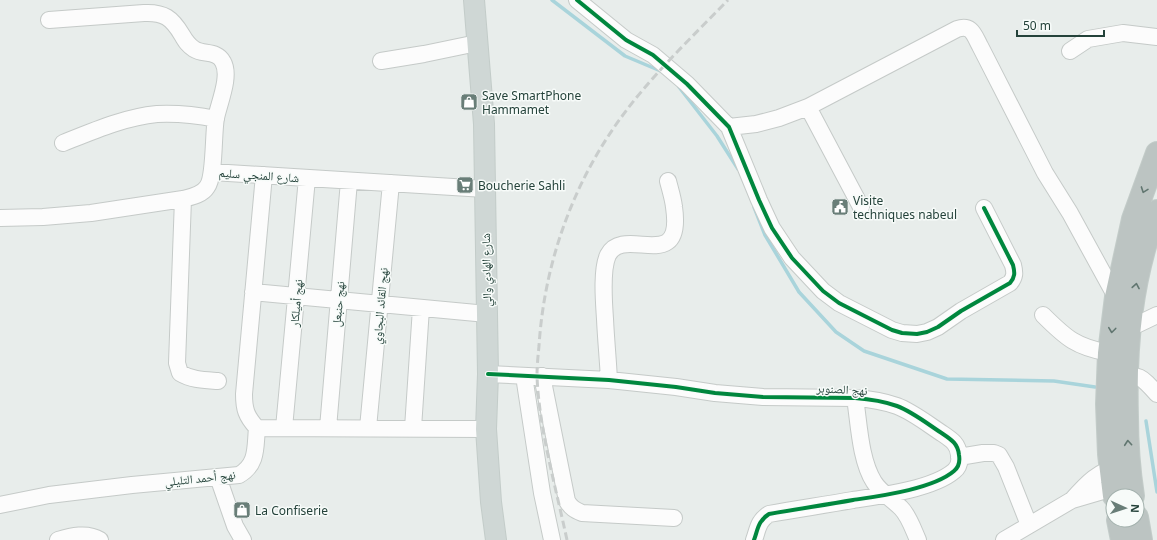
<svg xmlns="http://www.w3.org/2000/svg" width="1157" height="540" font-family="'Noto Sans','Noto Naskh Arabic',sans-serif">
  <rect width="100%" height="100%" fill="#e8edeb"/>
  <g fill="none" stroke-linecap="round" stroke-linejoin="round">
    <path stroke="#a9d4db" stroke-width="3.5" d="M552 0 625 56 663 72
      M679 87 717 136 738 169
      M754 207 765 235 799 292 836 332 864 351 947 379 1054 381 1095 387
      M1146 421 1157 492"/>
    <defs>
      <path id="minor" d="M577 0 626 40 653 55 687 84 729 127 759 200 772 228 792 258 823 291 839 303 892 330 902 333 917 334 927 332 938 327 961 311 1010 283C1015 277 1015 273 1013 265L984 208
        M1070 51 1088 39 1123 33 1157 37
        M381 61 424 54 477 43
        M808 107 861 207
        M729 127 756 124 779 118 808 107 957 29C972 24 974 35 980 46L1045 173 1070 213 1116 297
        M63 143C93 131 125 117 157 114 177 113 196 115 216 119
        M212 172 485 189
        M183 199 177 363 180 373C192 380 204 380 218 381
        M0 218 43 217 91 213 183 199C191 197 202 195 207 187 215 177 213 133 216 118 219 103 231 76 223 62 217 50 203 55 194 49 188 45 186 42 182 35 172 18 164 12 144 13L49 20
        M253 292 487 314
        M1043 315C1066 338 1076 347 1109 353
        M1128 329 1157 315
        M488 374 609 380 676 387 715 393 763 397 855 398C869 399 883 401 897 406 913 412 929 425 943 434 952 440 958 444 959 455 960 461 959 467 954 471 933 489 880 496 853 500 825 505 797 509 769 514 758 521 758 529 754 540
        M1116 375C1140 374 1142 377 1157 394
        M524 376 542 493 552 540
        M542 376 567 501C571 508 575 510 582 513L674 518
        M609 380C608 360 606 340 605 319 604 303 601 270 608 255 624 224 684 276 674 207 673 198 670 189 668 181
        M855 398C859 423 860 460 874 482 880 492 892 499 901 508 909 516 913 529 918 540
        M257 428C246 416 244 409 244 394L264 175
        M257 428 486 429
        M284 428 307 178
        M328 428 349 181
        M368 428 391 183
        M413 428 421 308
        M959 457 983 453H994L999 455 1006 467 1029 525
        M218 477 235 526 243 540
        M1072 500C1086 484 1099 470 1120 466
        M0 505 49 495 132 485 239 475C258 464 255 447 257 428
        M58 540C71 536 87 532 100 540
        M1004 540 1072 500 1123 485"/>
      <path id="major" d="M474 0 484 124 487 314 488 374 486 429 491 502 496 540"/>
      <path id="highway" d="M1114 496 1109 454 1107 404 1109 353 1116 297 1133 219 1157 153
        M1133 496C1129 470 1127 443 1127 417 1125 346 1131 277 1157 211
        M1137 517 1141 540
        M1118 520 1122 540"/>
    </defs>
    <use href="#minor" stroke="#c5cac8" stroke-width="18"/>
    <use href="#major" stroke="#c3ccc9" stroke-width="22"/>
    <use href="#highway" stroke="#c3ccc9" stroke-width="24"/>
    <use href="#minor" stroke="#fcfcfc" stroke-width="16"/>
    <use href="#major" stroke="#cfd7d5" stroke-width="20"/>
    <use href="#highway" stroke="#bcc4c2" stroke-width="22"/>
    <path stroke="#c9cdcc" stroke-width="3" stroke-dasharray="8 4" stroke-linecap="butt" d="M567 540C556 488 539 429 537 376 537 366 538 356 539 346 544 265 572 185 620 119 651 76 691 38 728 0"/>
    <defs>
      <path id="cycleway" d="M577 0 626 40 653 55 687 84 729 127 759 200 772 228 792 258 823 291 839 303 892 330 902 333 917 334 927 332 938 327 961 311 1010 283C1015 277 1015 273 1013 265L984 208
        M488 374 609 380 676 387 715 393 763 397 855 398C869 399 883 401 897 406 913 412 929 425 943 434 952 440 958 444 959 455 960 461 959 467 954 471 933 489 880 496 853 500 825 505 797 509 769 514 758 521 758 529 754 540"/>
    </defs>
    <use href="#cycleway" stroke="#f7fbf9" stroke-width="6"/>
    <use href="#cycleway" stroke="#00873e" stroke-width="4"/>
  </g>
  <defs><path id="oneway-chevron" d="M-2-3.5L2.5 0L-2 3.5" fill="none" stroke-width="1.6" stroke-linecap="round" stroke-linejoin="round"/></defs>
  <g stroke="#617670">
    <use href="#oneway-chevron" transform="translate(1144 190) rotate(110)"/>
    <use href="#oneway-chevron" transform="translate(1136 286) rotate(-80)"/>
    <use href="#oneway-chevron" transform="translate(1112 330) rotate(97)"/>
    <use href="#oneway-chevron" transform="translate(1128 443) rotate(-95)"/>
  </g>
  <defs>
    <symbol id="shop-square" viewBox="-11 -11 22 22"><rect x="-9" y="-9" width="18" height="18" rx="4" fill="#697e78" stroke="#f7fbf9"/><path d="M-5-2.5h2.3a2.7 3.5 0 0 1 5.4 0H5L5.5 6h-11ZM-1.5-2.5h3a1.5 2.3 0 0 0-3 0Z" fill="#fff"/></symbol>
    <symbol id="supermarket-square" viewBox="-11 -11 22 22"><rect x="-9" y="-9" width="18" height="18" rx="4" fill="#697e78" stroke="#f7fbf9"/><path d="M-6-5.5h2.5l.6 2H6L4.5 2H-2.5L-4.4-4H-6ZM-1.5 3.2a1.3 1.3 0 1 0 .1 0ZM3 3.2a1.3 1.3 0 1 0 .1 0Z" fill="#fff"/></symbol>
    <symbol id="civic-square" viewBox="-11 -11 22 22"><rect x="-9" y="-9" width="18" height="18" rx="4" fill="#697e78" stroke="#f7fbf9"/><path d="M-.6-6.5H3V-4.5H.6V-3L4-1V1h2V6H-6V1h2V-1L-.6-3ZM-1.2 2.5V6h2.4V2.5Z" fill="#fff"/></symbol>
  </defs>
  <g fill-rule="evenodd">
    <use href="#shop-square" x="459" y="92" width="20" height="20"/>
    <use href="#supermarket-square" x="455" y="175" width="20" height="20"/>
    <use href="#civic-square" x="830" y="197" width="20" height="20"/>
    <use href="#shop-square" x="232" y="500" width="20" height="20"/>
  </g>
  <g text-anchor="middle" dominant-baseline="central" stroke-width="3" stroke-linejoin="round" paint-order="stroke">
    <g font-size="12" fill="#24423a" stroke="#f7fbf9" text-anchor="start">
      <text x="482" y="95">Save SmartPhone<tspan x="482" dy="14">Hammamet</tspan></text>
      <text x="478" y="185">Boucherie Sahli</text>
      <text x="853" y="200">Visite<tspan x="853" dy="14">techniques nabeul</tspan></text>
      <text x="255" y="510">La Confiserie</text>
    </g>
    <g font-size="12" fill="#24423a" stroke="#f7fbf9">
      <text transform="translate(259 175) rotate(4)">شارع المنجي سليم</text>
      <text transform="translate(486 270) rotate(-91)">شارع الهادي والي</text>
      <text transform="translate(296 303) rotate(-85)">نهج أميلكار</text>
      <text transform="translate(338 304) rotate(-85)">نهج حنبعل</text>
      <text transform="translate(380 306) rotate(-85)">نهج القائد البجاوي</text>
      <text transform="translate(842 389) rotate(3)">نهج الصنوبر</text>
      <text transform="translate(200 478) rotate(-6)">نهج أحمد التليلي</text>
    </g>
  </g>
  <g transform="translate(1125 508) rotate(93)"><circle r="19" fill="#f7fbf9" stroke="#a3b1ad"/>
  <path d="M0-3L7 15L0 10L-7 15Z" fill="#697e78"/>
  <text y="-6" font-size="11" font-weight="bold" text-anchor="middle" fill="#24423a">N</text>
  </g>
  <path d="M1017 30v6h87v-6" fill="none" stroke="#24423a" stroke-width="2"/>
  <text x="1023" y="30" font-size="12" fill="#24423a" stroke="#f7fbf9" stroke-width="3" paint-order="stroke">50 m</text>
</svg>
